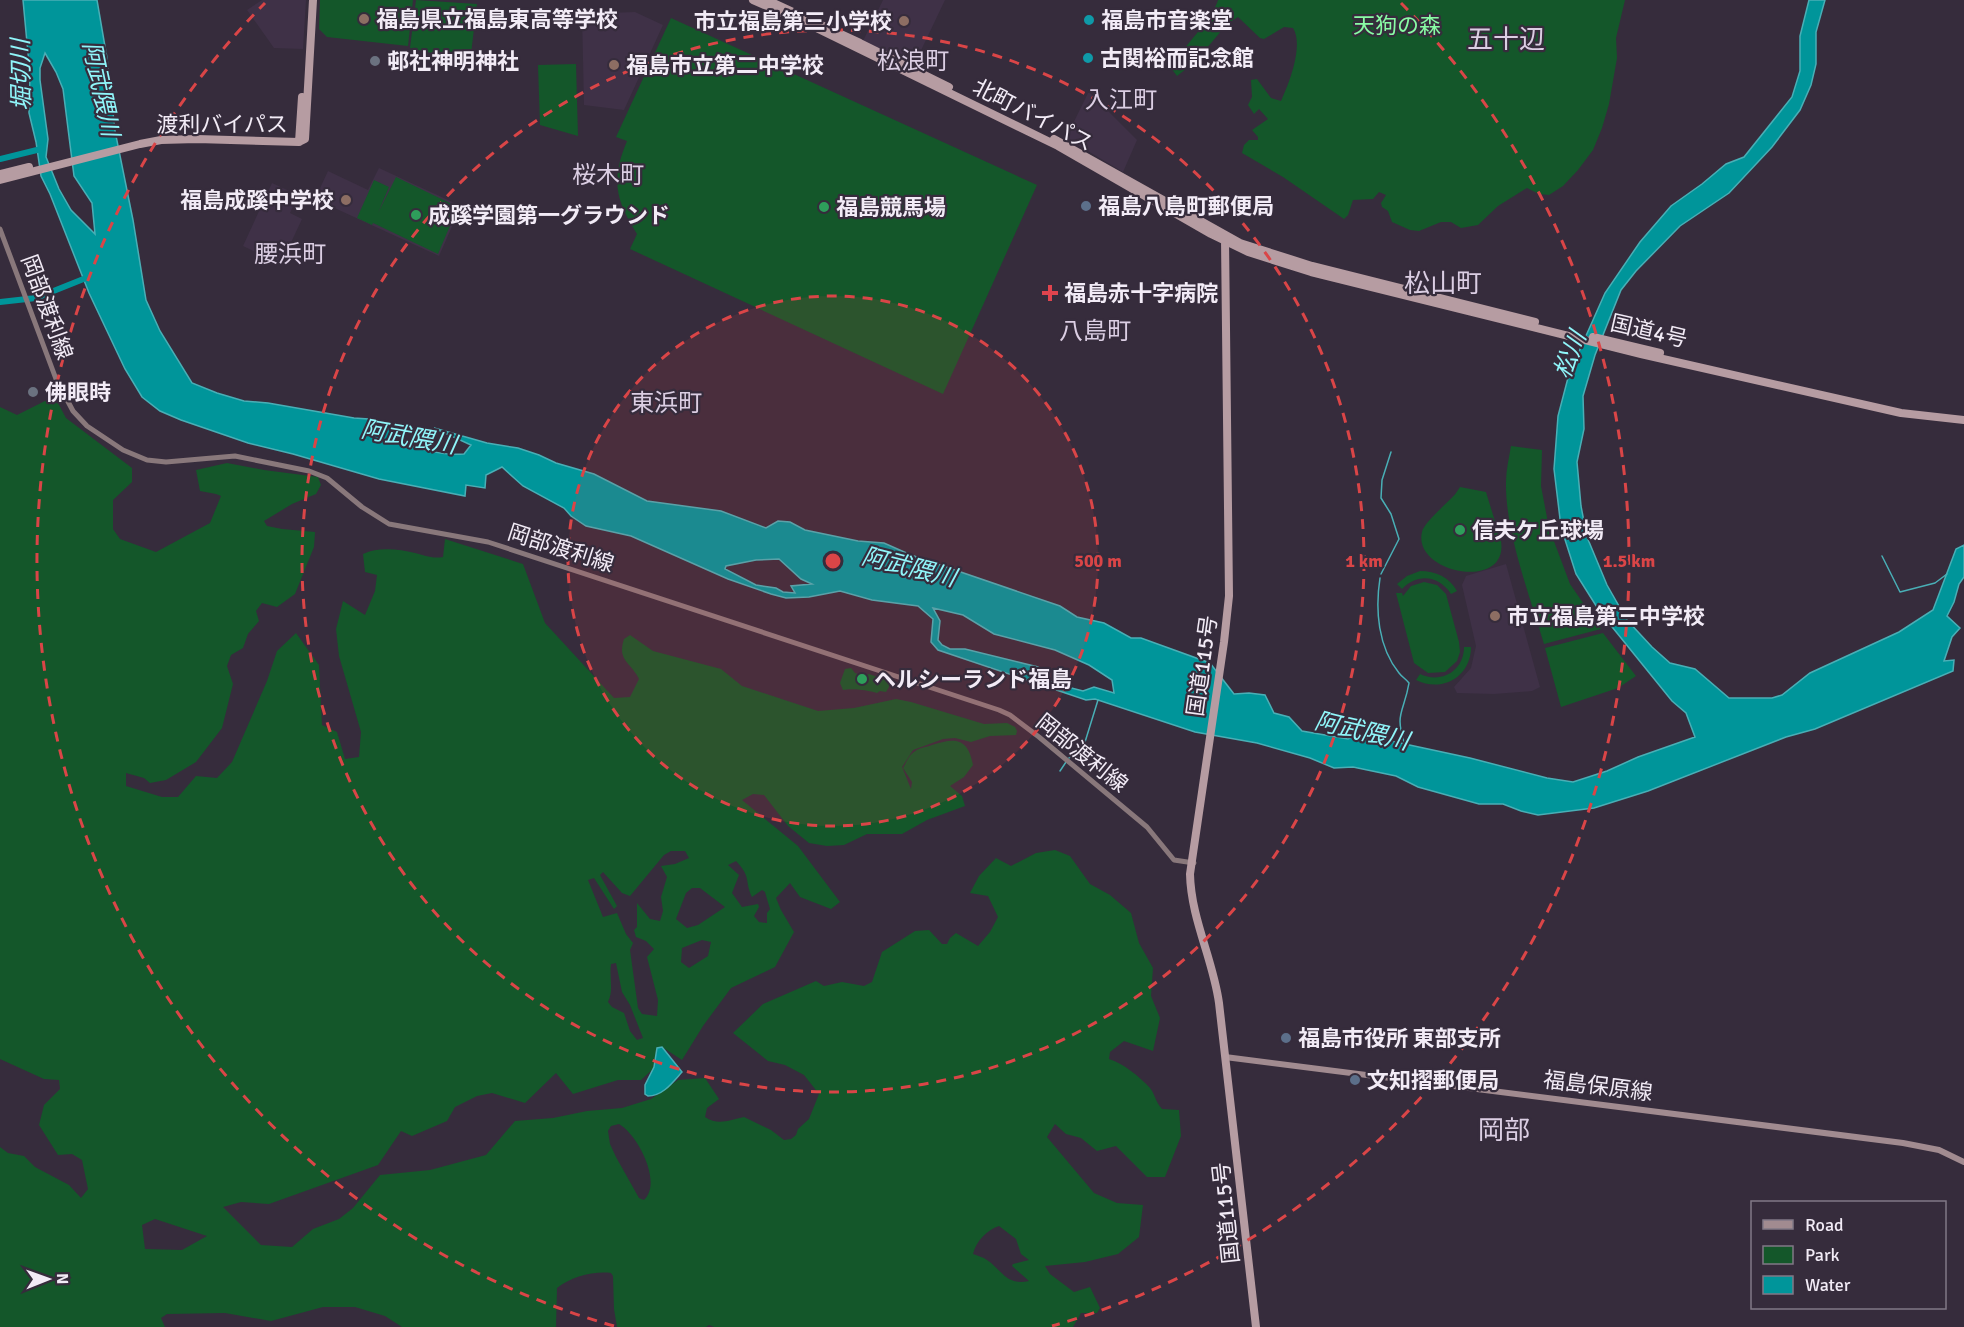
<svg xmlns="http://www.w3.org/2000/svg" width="1964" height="1327" font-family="Signika,'Noto Sans JP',sans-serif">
  <rect width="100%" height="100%" fill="#362c3c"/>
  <path fill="#3f3147" d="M262 0H306L303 49 274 48 247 10Z
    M883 0H945L914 65 863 41Z
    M635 12 663 25 624 110 584 105 582 14Z
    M1088 93H1090L1137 140 1123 172 1066 138Z
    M379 168 461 206 439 256 315 199 328 171 368 190Z
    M272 183 298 195 290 213 302 219 281 264 243 246Z
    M1506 564 1540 687 1532 691 1494 694 1457 693 1454 687 1471 668 1476 646 1462 585 1466 576Z"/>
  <path fill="#14572a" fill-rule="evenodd" d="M320 0H413L408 46 327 37 319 29Z
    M416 0 477 4 470 62 410 48Z
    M1218 0H1625L1616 38 1617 58 1609 104 1602 128 1593 150 1578 170 1563 186 1549 195 1539 194 1527 188 1498 206 1478 225 1461 228 1451 222H1441L1419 231 1410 230 1392 222 1388 211 1382 207 1381 203 1386 195 1379 192 1373 199 1353 200 1348 215 1344 219 1283 177 1242 153 1244 145 1249 140H1258V137L1252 130 1268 119 1259 109 1254 114 1248 105 1252 97 1251 80 1257 79 1271 98 1281 101C1289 84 1304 45 1293 28L1284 27 1264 39 1260 38 1238 17 1227 24 1196 61 1177 76 1168 64C1180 56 1215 13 1218 0Z
    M671 18 1037 185 943 394 630 249 637 234C615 200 611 179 627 141L616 137Z
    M576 64 578 136 540 125 538 65Z
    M396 177 458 207 438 254 373 223 372 225 357 218 374 180 389 187 378 213Z
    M45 401 58 403 66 418 132 468V482L113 500V529L120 539 156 552 210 523 221 496 216 494 200 491 196 470 227 463 264 470 318 477 321 485 316 494 292 504 264 521 267 526 282 529 315 532 314 547 295 594 277 607 262 603 256 611 259 621 248 634 243 648 231 655 227 666 233 684 222 728 196 762 166 780 150 783 144 778 126 773V786L162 797H178L196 776 217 778 232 762 267 681 277 651 296 633 319 665 322 725 337 732 345 759 359 757 361 732 339 656 336 629 343 601 365 615 375 591 377 575 365 572 363 554C378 547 398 549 415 553 425 555 431 559 443 557L445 539 523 564 545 623 614 698 630 697 639 679C630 661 617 661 624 639L630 635 653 651 721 669 742 686 818 711 854 708 896 699 911 702 984 724 1007 723 1015 727 1017 731 1016 735 990 736 971 742 955 738 943 739 913 750 902 767 911 789 912 782 903 768C906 763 909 755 914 752 918 748 927 747 932 745 956 737 968 738 973 765L964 777 950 786 962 796 965 806 927 820 902 834H867L844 845 827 846 809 843 788 826 764 795 753 794 742 800 798 846 840 902 831 909 800 897 790 883 776 898 781 910 794 932 775 967 731 988 703 1026 682 1060 662 1047 657 1049 653 1069 641 1080H618L573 1094 556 1073 525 1103 492 1093 477 1096 455 1107 447 1121 412 1136 401 1131 378 1165 269 1204 241 1202 223 1207 261 1245 292 1247 313 1229 339 1219 353 1208 380 1175 430 1170 486 1155 515 1121 553 1118 587 1111 622 1108 651 1099 678 1080 705 1078 719 1099 707 1108 705 1117C718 1126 730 1120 744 1117L771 1130 784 1140 791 1139 796 1135 798 1129 809 1119 819 1094 804 1075 785 1065 768 1061 733 1033 763 1004 816 981 824 986 842 982 864 986 872 982 882 952 915 931 929 930 942 944H947L950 938 956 933 978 946 990 932 998 917 988 896 970 893 979 876 996 858 1011 866 1036 853 1055 850 1070 856 1090 884 1110 895 1131 913 1139 943 1153 968 1151 996 1160 1018 1153 1051 1124 1041 1110 1052 1109 1059C1123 1063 1140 1077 1150 1088 1155 1094 1155 1101 1162 1109L1179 1110 1181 1136 1165 1177H1147L1116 1146 1097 1151 1081 1138 1066 1134 1055 1124 1047 1137 1094 1193 1117 1203 1143 1205 1139 1237 1118 1254 1085 1262 1045 1266 1050 1274 1074 1292 1090 1287 1100 1308 1097 1313H1081L1073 1327H714L709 1325 706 1327H617L614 1309 613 1276 611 1273C593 1271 571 1277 557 1288L556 1327H402L385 1316 355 1307H323L271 1321 225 1313 167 1314 161 1318 165 1327H0V1147L8 1153 24 1156 35 1167 69 1185 81 1198 88 1189 82 1160 72 1154 58 1155 39 1125 44 1105 60 1089 59 1080 44 1079 0 1059V407L17 415ZM671 851H685L689 858 675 864 661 866 667 877 661 897 663 911 660 921 650 919 637 903V927L634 930 636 937 646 941 654 949 647 957 658 1000 657 1016 642 1014 638 1008 630 950 633 943 626 934 617 913 603 917 588 880 594 878 614 909 617 906 600 875 603 872 622 893 630 896 664 855ZM736 861C752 878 744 880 752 897L762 890 765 892 770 909 767 913V923L759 922 754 916 759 907 758 904 742 907 732 893 739 875 728 865ZM692 888H700L725 907 698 925 687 928 676 919 686 893ZM702 940 711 942 708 956 689 968 681 962 682 948ZM616 963 622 992 630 1005 643 1038 637 1040 630 1031 624 1013 612 1007 608 1002C614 990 609 977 611 964ZM619 1124C637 1134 663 1182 644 1200L639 1198 616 1157 610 1144 608 1131 611 1126ZM155 1219 207 1236 182 1250 145 1249 142 1225ZM999 1226 1016 1239 1021 1254 1029 1260 1013 1264 1012 1266 1029 1281C1006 1286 1002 1270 987 1260 983 1257 978 1256 973 1254 976 1241 987 1230 999 1226Z
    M1511 446 1542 450 1541 486 1549 528 1570 584 1601 629 1544 644C1530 596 1505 532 1506 482 1506 470 1509 458 1511 446Z
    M1460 487 1486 492 1501 541C1509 592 1412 573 1422 532 1424 522 1449 502 1456 493Z
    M1420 571C1436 571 1449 577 1457 591L1451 594C1439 575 1417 573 1402 589L1397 584 1407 576Z
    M1424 582 1437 585 1446 594 1459 642 1460 652 1457 661 1445 672 1428 673 1414 663 1396 593H1402L1403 596 1411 586Z
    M1603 633 1636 676 1618 688 1561 707 1545 648Z
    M1464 647H1471C1471 677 1442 693 1416 680L1420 674C1441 684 1464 671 1464 647Z
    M851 668 855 673 864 676 869 674 889 681V687L886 692 880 691 877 693C868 690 851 688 843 690L840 683 845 669Z"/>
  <path fill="#00959a" stroke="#49afb6" stroke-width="1.5" fill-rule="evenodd" d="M23 0H97L107 58 115 131 133 220 146 300 160 331 192 383 217 393 244 401 268 403 354 418 369 419 387 424 396 431 392 439C416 448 439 456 464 454L471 445 434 428 487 443 518 448 539 455 556 463 594 474 647 501 721 511 766 528 778 521 790 522 805 530 858 541 884 543 911 555 1060 606 1077 617 1104 623 1131 638H1141L1210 663 1234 694 1249 693 1265 695 1274 713 1289 717 1302 731 1348 739 1356 735 1377 738 1470 758 1547 778 1573 782 1607 771 1638 757 1695 737 1686 713 1672 701 1600 612 1576 574 1561 527 1554 469 1558 416 1569 374 1605 293 1640 242 1671 206 1702 184 1726 164 1744 157 1792 97 1800 71V36L1809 0H1825L1816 32V64L1811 85 1800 110 1772 147 1729 193 1680 226 1636 271 1621 290 1595 355 1583 396 1584 429 1577 462 1581 506 1587 537 1607 585 1627 620 1652 647 1670 663 1695 669 1729 698H1772L1782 695 1810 673 1899 632 1933 610 1956 549 1964 545V577L1959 584 1954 602 1947 616 1960 628 1952 637 1944 661 1954 660 1953 671 1815 729 1786 737 1648 791 1594 808 1538 815 1521 811 1503 804H1479L1418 787 1396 776 1353 767 1334 768 1310 758 1257 743 1195 732 1095 699 1086 700 938 650 931 642 933 619 918 606 872 600 840 591 809 597 786 598 771 594 728 579 631 536 586 526 571 516 564 508 523 486 502 467 486 475 485 488 466 485 465 496 379 479 293 454 248 443 181 420 160 411 142 397 125 369 89 293 50 194 41 176 36 142 29 113 30 75ZM45 53 56 72 63 89 74 176 92 203 95 234 71 210 59 189 46 157 48 139 40 80V68ZM779 559 801 579 812 584 791 586 795 593 783 592 776 588 756 585 725 569 726 566 756 560ZM933 608 963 615 994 634 1055 650 1089 665 1112 680 1114 693 1094 687 1083 691 1052 683 1038 667 965 649H950L942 645 938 640 940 621Z
    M662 1047 682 1072C673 1082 663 1096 648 1096L645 1094V1085L654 1067 657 1048Z"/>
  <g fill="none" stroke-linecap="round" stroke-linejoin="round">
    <path stroke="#49afb6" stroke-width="1.5" d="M1882 556 1900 592 1935 583 1947 574
      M1381 574 1399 539 1391 514 1381 498 1382 480 1391 452
      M1380 578C1375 610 1378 647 1399 673 1402 677 1406 679 1409 683 1404 713 1394 713 1405 745
      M1069 758 1085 742 1098 700
      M1060 771 1066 762"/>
    <path stroke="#00959a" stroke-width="6" d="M0 159 41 149V147
      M0 302 36 298 91 276"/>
    <path stroke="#89787b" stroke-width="5" d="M0 229 56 379 73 411 87 426 123 450 147 460 166 462 235 456 309 471 327 478 362 507 389 524 488 542 999 710 1010 715 1039 737 1147 827 1174 860 1194 863"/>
    <path stroke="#a18b90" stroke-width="6" d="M1225 1057 1903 1143 1939 1150 1964 1162"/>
    <path stroke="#b69ca2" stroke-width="8" d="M753 0 806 23 1058 146 1211 234 1248 252 1311 272 1641 354 1901 413 1964 420
      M767 0 860 43 949 87
      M1054 139 1240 243 1312 266 1535 322
      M299 142 302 97
      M0 174 29 167
      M0 180 140 144 161 140 197 139 299 142 305 139 313 0
      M1225 239 1229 596 1224 642 1190 874C1191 919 1213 959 1219 1003L1256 1327
      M1593 337 1660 353"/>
  </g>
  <circle cx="833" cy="561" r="265" fill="#da4547" fill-opacity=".12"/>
  <g fill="none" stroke="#da4547" stroke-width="3" stroke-dasharray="10 8">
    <circle cx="833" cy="561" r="265"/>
    <circle cx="833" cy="561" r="531"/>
    <path d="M614 1326A796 796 0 0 1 265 3M1401 3A796 796 0 0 1 1052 1326"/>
  </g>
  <g fill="#8d6e63" stroke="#362c3c" stroke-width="2">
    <circle cx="364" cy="19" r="6"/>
    <circle cx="904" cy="21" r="6"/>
    <circle cx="614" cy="65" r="6"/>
    <circle cx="346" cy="200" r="6"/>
    <circle cx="1495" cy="616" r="6"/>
  </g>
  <g fill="#0f9aa8" stroke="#362c3c" stroke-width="2">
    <circle cx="1089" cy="20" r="6"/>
    <circle cx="1088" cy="58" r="6"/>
  </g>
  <g fill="#6b7280" stroke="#362c3c" stroke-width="2">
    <circle cx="375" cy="61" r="6"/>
    <circle cx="33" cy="392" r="6"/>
  </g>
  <g fill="#5c6f8a" stroke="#362c3c" stroke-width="2">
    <circle cx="1086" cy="206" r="6"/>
    <circle cx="1286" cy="1038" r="6"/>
    <circle cx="1355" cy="1080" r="6"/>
  </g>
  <g fill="#2e9e5b" stroke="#362c3c" stroke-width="2">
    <circle cx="824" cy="207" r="6"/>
    <circle cx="416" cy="215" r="6"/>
    <circle cx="1460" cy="530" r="6"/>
    <circle cx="862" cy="679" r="6"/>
  </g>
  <path fill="#e0444e" stroke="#362c3c" stroke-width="2" d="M1047 284h6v6h6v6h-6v6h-6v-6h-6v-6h6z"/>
  <g text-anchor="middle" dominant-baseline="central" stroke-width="4.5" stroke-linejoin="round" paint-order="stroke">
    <g font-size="22" font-weight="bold" fill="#f2ebf6" stroke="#362c3c" text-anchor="start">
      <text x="376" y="19">福島県立福島東高等学校</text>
      <text x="1101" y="20">福島市音楽堂</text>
      <text x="892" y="21" text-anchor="end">市立福島第三小学校</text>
      <text x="1100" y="58">古関裕而記念館</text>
      <text x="387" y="61">邨社神明神社</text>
      <text x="626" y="65">福島市立第二中学校</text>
      <text x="334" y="200" text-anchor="end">福島成蹊中学校</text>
      <text x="1098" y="206">福島八島町郵便局</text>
      <text x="836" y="207">福島競馬場</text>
      <text x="428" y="215">成蹊学園第一グラウンド</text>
      <text x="1064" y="293">福島赤十字病院</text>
      <text x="45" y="392">佛眼時</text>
      <text x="1472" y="530">信夫ケ丘球場</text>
      <text x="1507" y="616">市立福島第三中学校</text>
      <text x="874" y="679">ヘルシーランド福島</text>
      <text x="1298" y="1038">福島市役所 東部支所</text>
      <text x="1367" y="1080">文知摺郵便局</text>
    </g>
    <g font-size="22" fill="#89fca5" stroke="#362c3c">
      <text x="1397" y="25">天狗の森</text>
    </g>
    <g font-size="22" fill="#f2ebf6" stroke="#362c3c">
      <text transform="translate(1033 115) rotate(27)">北町バイパス</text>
      <text x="222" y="124">渡利バイパス</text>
      <text transform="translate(47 307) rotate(70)">岡部渡利線</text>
      <text transform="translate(1649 331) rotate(13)">国道4号</text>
      <text transform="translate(561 548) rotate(18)">岡部渡利線</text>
      <text transform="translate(1202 666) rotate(-82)">国道115号</text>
      <text transform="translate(1082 753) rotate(39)">岡部渡利線</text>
      <text transform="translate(1598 1086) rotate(7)">福島保原線</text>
      <text transform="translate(1226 1213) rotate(-96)">国道115号</text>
    </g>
    <g font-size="24" fill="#dbcee3" stroke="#362c3c">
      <text x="913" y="61">松浪町</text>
      <text x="1121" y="100">入江町</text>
      <text x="608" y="175">桜木町</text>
      <text x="290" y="254">腰浜町</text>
      <text x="1095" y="331">八島町</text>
      <text x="666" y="403">東浜町</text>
    </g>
    <g font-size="24" font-style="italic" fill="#90f6fa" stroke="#362c3c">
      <text transform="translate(21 75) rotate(-91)">堀切川</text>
      <text transform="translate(101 89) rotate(78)">阿武隈川</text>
      <text transform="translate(1570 355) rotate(-69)">松川</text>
      <text transform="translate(409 437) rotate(10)">阿武隈川</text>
      <text transform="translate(909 567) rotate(14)">阿武隈川</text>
      <text transform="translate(1362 731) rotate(13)">阿武隈川</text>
    </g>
    <g font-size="26" fill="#dbcee3" stroke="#362c3c">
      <text x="1506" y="40">五十辺</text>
      <text x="1443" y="284">松山町</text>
      <text x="1504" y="1131">岡部</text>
    </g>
  </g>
  <circle cx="833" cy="561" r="9" fill="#da4547" stroke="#362c3c" stroke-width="3"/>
  <g font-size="18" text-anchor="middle" font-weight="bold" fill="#da4547" stroke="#362c3c" stroke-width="4.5" stroke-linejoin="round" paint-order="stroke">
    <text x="1098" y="567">500 m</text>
    <text x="1364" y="567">1 km</text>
    <text x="1629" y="567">1.5 km</text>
  </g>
  <rect x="1751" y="1201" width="195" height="108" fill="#362c3c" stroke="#817886" stroke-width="1.5"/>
  <rect x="1763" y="1220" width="30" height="9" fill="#a18b90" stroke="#817886" stroke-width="1.5"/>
  <text x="1805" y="1231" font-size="18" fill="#f2ebf6">Road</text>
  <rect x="1763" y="1246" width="30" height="18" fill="#14572a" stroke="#817886" stroke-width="1.5"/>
  <text x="1805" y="1261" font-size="18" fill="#f2ebf6">Park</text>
  <rect x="1763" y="1276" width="30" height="18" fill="#00959a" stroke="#817886" stroke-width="1.5"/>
  <text x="1805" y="1291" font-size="18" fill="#f2ebf6">Water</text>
  <g transform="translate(48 1279) rotate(89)" stroke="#362c3c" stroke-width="4.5" paint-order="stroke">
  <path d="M0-4.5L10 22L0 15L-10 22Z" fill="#f2ebf6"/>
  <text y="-9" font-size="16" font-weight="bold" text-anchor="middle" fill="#f2ebf6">N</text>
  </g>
</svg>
